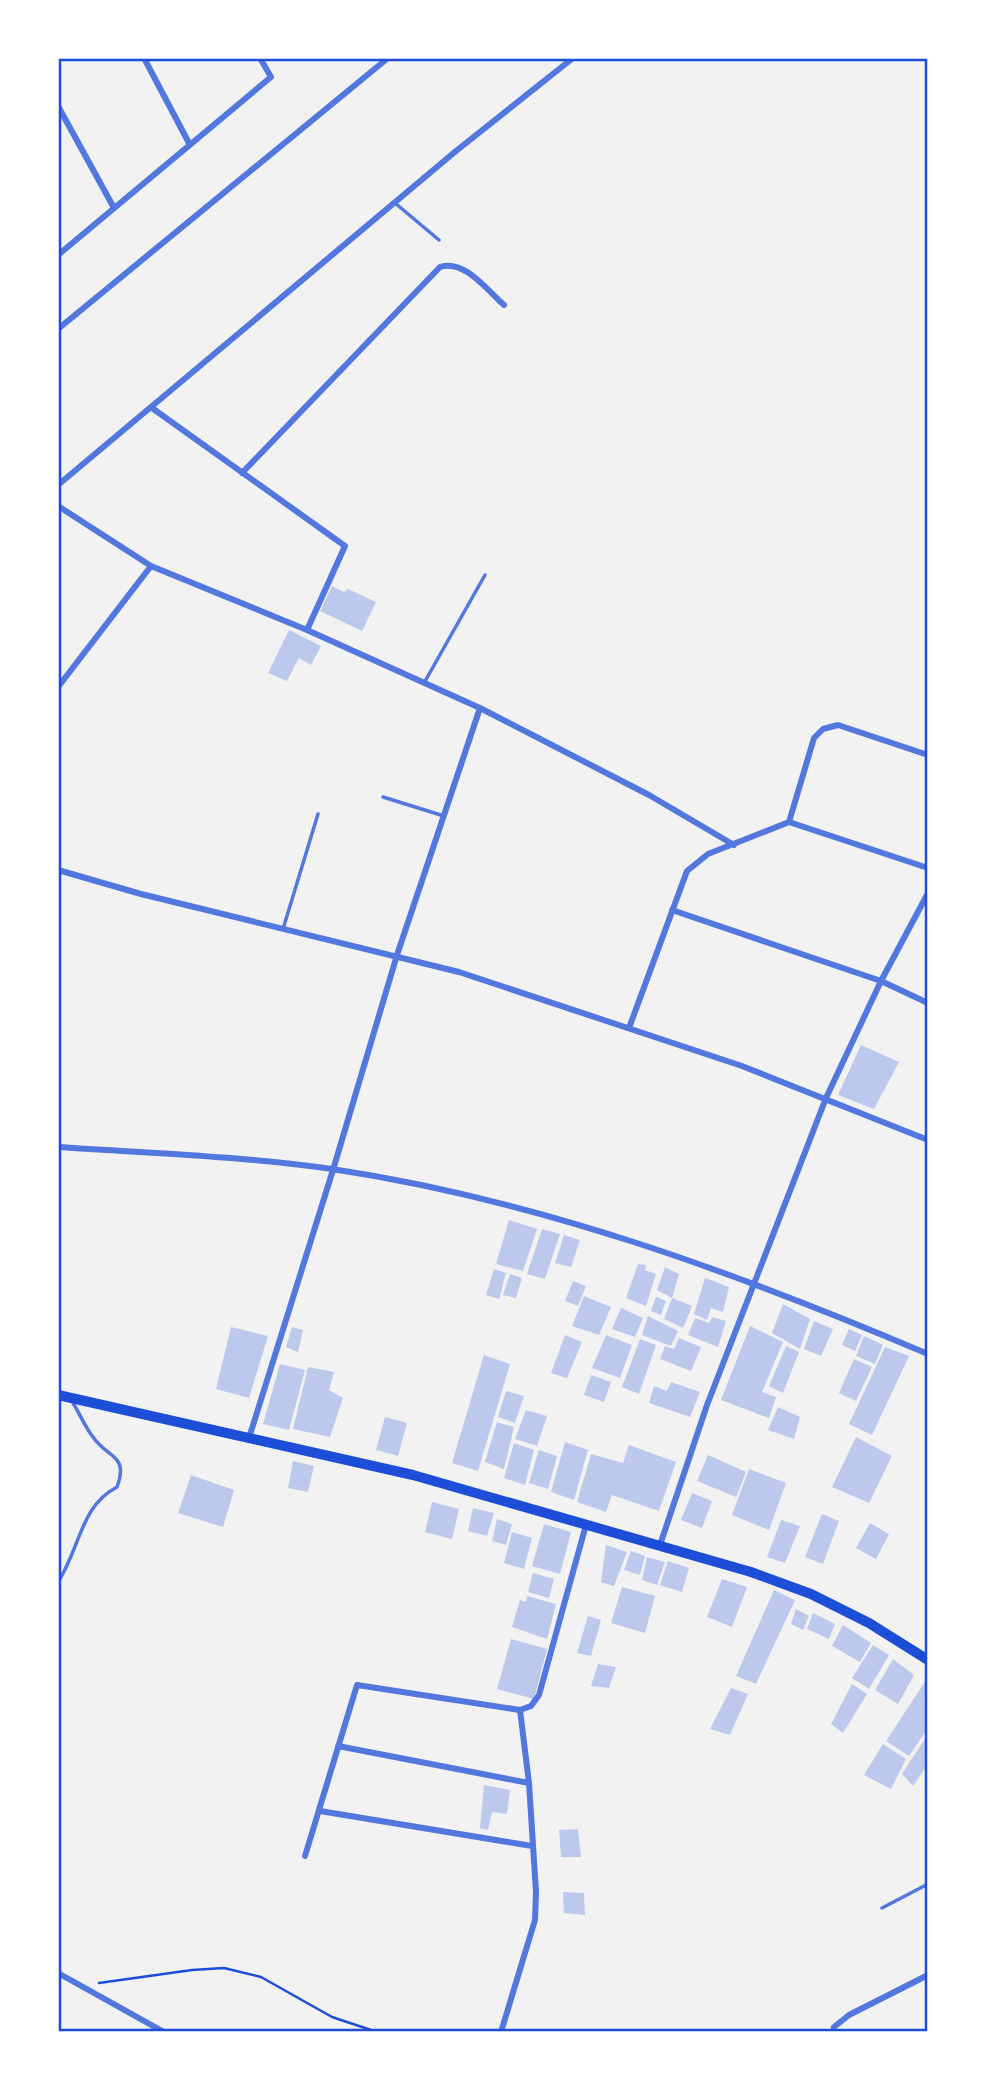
<svg xmlns="http://www.w3.org/2000/svg" width="986" height="2090" font-family="'Fira Sans Condensed',sans-serif">
  <rect width="100%" height="100%" fill="#f2f2f2"/>
  <path fill="#bdc9ec" d="M332 586 344 592 348 589 376 602 362 631 320 611Z
    M289 630 321 646 311 665 299 658 287 681 268 673Z
    M861 1045 899 1062 874 1109 838 1095Z
    M509 1220 537 1229 523 1271 496 1264Z
    M542 1229 560 1234 545 1279 527 1274Z
    M564 1235 580 1240 571 1267 555 1263Z
    M638 1264 646 1265 645 1270 656 1274 646 1306 626 1298Z
    M665 1267 679 1274 672 1298 657 1290Z
    M494 1269 506 1273 499 1299 486 1295Z
    M510 1274 522 1278 516 1298 503 1295Z
    M705 1278 729 1287 723 1312 711 1308 707 1320 694 1314Z
    M573 1281 586 1286 578 1306 565 1301Z
    M584 1296 611 1307 599 1335 572 1326Z
    M656 1297 666 1301 661 1315 651 1311Z
    M672 1298 692 1306 683 1328 664 1319Z
    M783 1304 810 1319 800 1349 772 1333Z
    M621 1308 643 1318 635 1337 612 1329Z
    M648 1316 678 1331 671 1346 642 1335Z
    M712 1317 726 1321 718 1347 688 1335 695 1318 709 1323Z
    M814 1321 833 1329 821 1356 804 1349Z
    M750 1326 783 1342 762 1392 776 1397 769 1418 721 1400Z
    M231 1327 268 1336 249 1398 216 1389Z
    M292 1327 303 1330 298 1352 286 1347Z
    M849 1329 862 1335 855 1351 842 1345Z
    M565 1335 582 1342 567 1378 551 1373Z
    M606 1335 632 1345 620 1378 592 1368Z
    M864 1336 883 1345 875 1364 856 1356Z
    M679 1338 701 1347 691 1371 660 1359 665 1346 674 1349Z
    M640 1339 656 1345 639 1394 622 1387Z
    M786 1346 799 1352 783 1393 769 1386Z
    M885 1347 909 1356 872 1435 849 1424Z
    M484 1355 510 1364 478 1471 452 1463Z
    M854 1359 872 1367 856 1401 839 1393Z
    M280 1364 305 1370 289 1430 263 1424Z
    M308 1367 334 1372 329 1390 343 1398 330 1437 293 1429Z
    M591 1375 611 1382 604 1402 584 1395Z
    M671 1382 700 1392 690 1417 649 1403 654 1386 667 1391Z
    M506 1391 524 1396 515 1423 498 1417Z
    M778 1407 800 1417 794 1439 768 1430Z
    M526 1410 547 1416 537 1446 515 1439Z
    M385 1417 407 1423 398 1456 376 1450Z
    M497 1422 514 1427 504 1469 485 1462Z
    M856 1437 892 1456 869 1503 832 1487Z
    M565 1442 588 1450 574 1500 551 1492Z
    M514 1443 534 1450 525 1485 504 1478Z
    M629 1445 676 1462 659 1511 612 1495 606 1512 577 1502 591 1454 623 1463Z
    M539 1450 557 1456 548 1489 529 1483Z
    M708 1455 746 1472 736 1497 697 1481Z
    M293 1461 314 1466 308 1492 288 1488Z
    M749 1469 786 1483 769 1530 732 1515Z
    M191 1475 234 1490 223 1527 178 1513Z
    M692 1493 712 1501 702 1528 681 1520Z
    M432 1502 459 1509 452 1539 425 1532Z
    M473 1508 494 1513 487 1536 468 1531Z
    M822 1514 839 1521 823 1564 805 1557Z
    M497 1519 512 1524 506 1545 492 1541Z
    M781 1520 800 1526 785 1563 767 1557Z
    M870 1523 889 1534 876 1559 856 1548Z
    M544 1524 571 1532 560 1574 532 1566Z
    M512 1532 532 1538 524 1569 504 1563Z
    M606 1545 627 1552 614 1586 601 1582Z
    M631 1551 645 1556 640 1575 624 1570Z
    M647 1557 665 1562 657 1585 642 1580Z
    M668 1561 689 1568 682 1592 660 1585Z
    M533 1573 554 1579 549 1598 528 1592Z
    M722 1579 747 1587 732 1627 707 1617Z
    M622 1587 655 1596 645 1633 611 1623Z
    M774 1590 795 1600 756 1684 736 1676Z
    M527 1596 556 1604 547 1639 512 1627 520 1600 526 1602Z
    M796 1609 809 1616 803 1630 791 1624Z
    M813 1613 835 1624 829 1639 807 1629Z
    M588 1616 601 1620 591 1656 577 1653Z
    M843 1625 871 1643 860 1662 832 1646Z
    M511 1639 547 1649 534 1699 497 1689Z
    M873 1645 889 1655 869 1689 852 1678Z
    M893 1659 914 1675 898 1704 875 1690Z
    M598 1664 616 1667 609 1688 591 1686Z
    M928 1677V1728L909 1756 886 1741Z
    M852 1684 867 1694 843 1733 831 1724Z
    M731 1688 748 1694 730 1735 710 1729Z
    M928 1734V1764L913 1786 902 1774Z
    M883 1744 906 1759 891 1789 864 1775Z
    M484 1785 510 1790 507 1814 492 1812 488 1830 480 1828Z
    M578 1829 581 1857H561L559 1830Z
    M563 1892 584 1893 585 1915 564 1913Z"/>
  <g fill="none" stroke-linecap="round" stroke-linejoin="round">
    <path stroke="#1d4ed8" stroke-width="2.5" d="M99 1983 192 1970 224 1968 261 1977 332 2017 377 2032"/>
    <path stroke="#5277de" stroke-width="3.5" d="M395 203 439 240
      M424 683 485 575
      M383 797 444 816
      M283 929 318 814
      M58 1582C80 1549 80 1506 117 1487 129 1454 108 1459 93 1437 85 1427 80 1414 73 1403
      M882 1908 928 1884"/>
    <path stroke="#5277de" stroke-width="6" d="M144 58 190 145
      M58 106 114 208
      M58 255 271 77 260 58
      M58 329 388 58
      M152 408 345 546 307 630
      M242 473 440 267C464 259 486 289 504 305
      M58 485 456 151 573 58
      M58 506 151 566 307 630 480 708 649 795 734 845
      M58 687 151 566
      M789 822 814 738 823 729 838 725 928 755
      M58 870 141 894 459 972 742 1066 928 1140
      M672 910 881 981 928 1003
      M629 1028 687 871 708 854 789 822 928 868
      M58 1147C149 1153 242 1156 332 1169 539 1200 737 1273 928 1354
      M249 1438 333 1170 397 955 480 708
      M660 1545 707 1405 826 1098 881 981 928 893
      M338 1746 529 1783
      M320 1811 532 1846
      M305 1856 357 1685 520 1710 531 1706 539 1695 586 1525
      M58 1973 164 2032
      M501 2032 535 1920 536 1892 529 1783 520 1710
      M833 2032 834 2027 849 2015 928 1975"/>
    <path stroke="#1d4ed8" stroke-width="10" d="M58 1395 413 1475 751 1572 811 1594 869 1623 928 1660"/>
  </g>
  <rect width="986" height="2090" fill="none" stroke="#ffffff" stroke-width="119"/>
  <rect x="60" y="60" width="866" height="1970" fill="none" stroke="#1d4ed8" stroke-width="2.5"/>
</svg>
